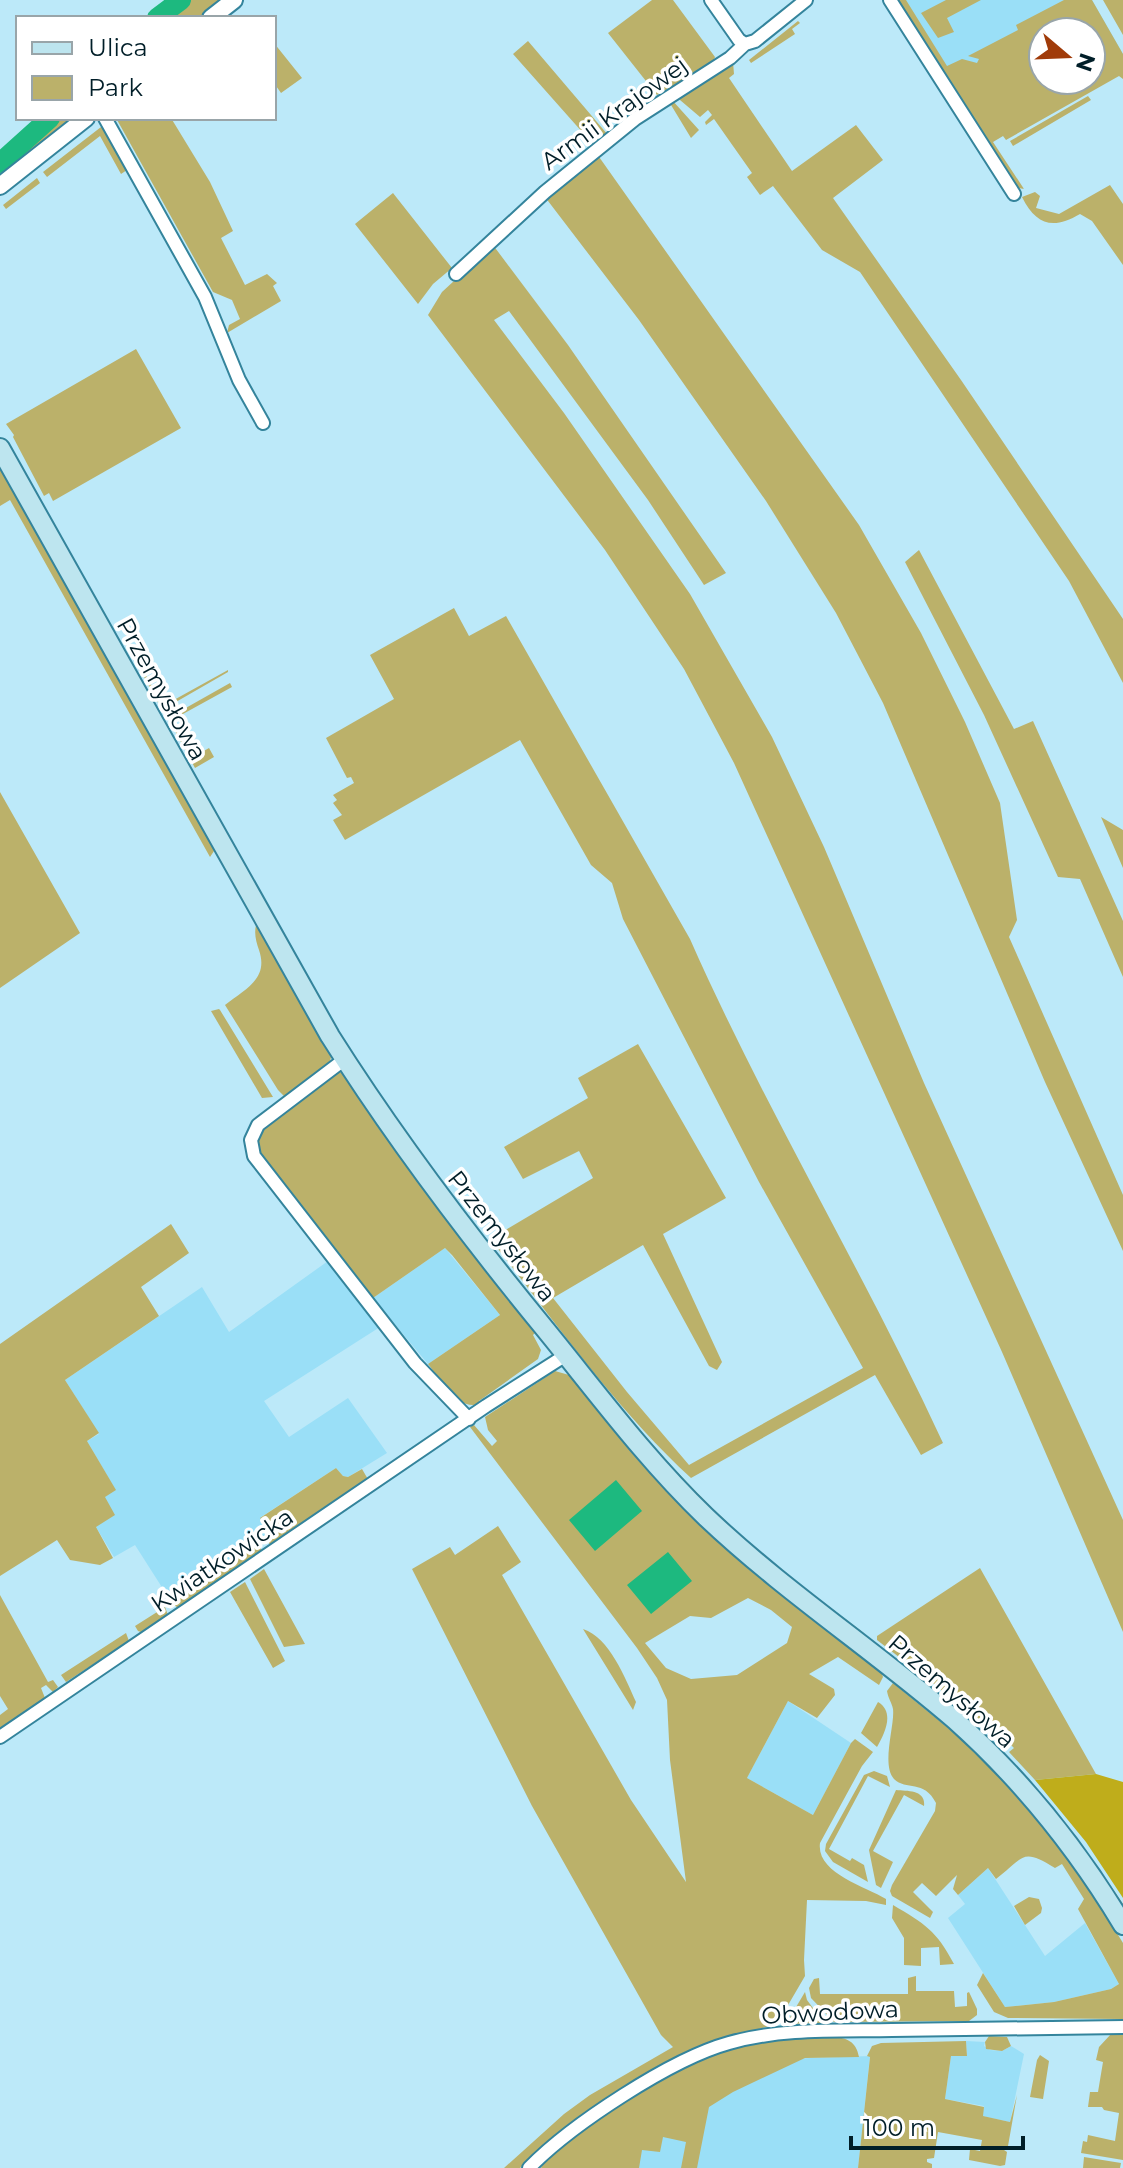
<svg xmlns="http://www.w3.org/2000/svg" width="1123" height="2168" font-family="Montserrat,sans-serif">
  <rect width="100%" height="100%" fill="#bce9f9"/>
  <path fill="#9adff7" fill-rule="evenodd" d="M900 0H1092L1123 54 1117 72 992 142ZM1043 32H1091V80H1043Z
    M445 1248 500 1315 428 1364 373 1298Z
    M328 1261 380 1327 264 1401 289 1437 348 1398 387 1453 348 1477 343 1476 336 1468 261 1517 272 1535 172 1603 135 1545 114 1557 96 1527 104 1497 115 1489 87 1441 99 1434 65 1380 202 1287 229 1332Z
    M788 1701 851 1743 813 1815 747 1778Z
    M988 1868 1045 1956 1085 1923 1119 1984 1111 1989 1054 2002 1005 2007 948 1918 965 1904 958 1895Z
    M966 2041 985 2042 984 2046 990 2050 1002 2051 1011 2046 1024 2054 1010 2122 982 2116 984 2106 945 2099 951 2056 967 2055Z
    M870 2056 858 2168H570L783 2059Z"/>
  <path fill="#bbb16a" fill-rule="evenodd" d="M182 0H221L198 18H159Z
    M652 0H673L715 57 713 62 657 95 608 33Z
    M894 0H906L947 66 962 59 977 63 979 59 968 56 1018 30 1016 25 1064 0H1092L1123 54V79L1119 76 1006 140 1003 136 993 142 1024 189 1015 187ZM1043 32H1091V80H1043Z
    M946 0H981L947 18 954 32 938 38 921 13Z
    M1103 0H1123V35Z
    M798 21 800 23 792 29 795 34 751 63 749 60Z
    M528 41 608 135 598 143 591 142 513 54Z
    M274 43 302 78 281 93 274 83Z
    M733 62 734 74 729 78 792 171 856 125 883 160 833 198 961 380 1123 619V683L1069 581 860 272 822 250 773 186 760 195 747 177 752 173 714 119 706 125 705 122 712 115 708 110 700 117 680 100 679 96Z
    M1088 96 1091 100 1013 146 1010 141Z
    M668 100H672L699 130 691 138Z
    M52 118H72L8 168 5 167 3 163Z
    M116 118H171L210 182 233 231 221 238 245 285 267 274 277 283 273 286 281 301 227 333 229 325 240 319 232 300 213 292Z
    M101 127 104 128 127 170 121 174 100 136 47 177 43 172Z
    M597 154 859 525 921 633 965 722 1000 803 1017 920 1009 937 1123 1195V1251L1045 1082 883 703 836 613 766 501 639 320 545 197Z
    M37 178 40 183 6 209 3 205Z
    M1110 185 1123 204V265L1092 221 1080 214C1053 230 1036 225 1022 197L1035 192 1040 196 1036 208 1059 214Z
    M393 193 452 268 433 284 418 304 355 224Z
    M493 245 568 345 726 573 704 585 648 500 509 311 494 320 564 413 690 594 772 737 824 847 924 1083 1123 1520V1632L1002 1352 734 763 684 669 605 550 428 315 442 292Z
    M136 349 181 428 53 501 49 493 44 496 13 437 14 435 6 424Z
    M0 467 213 844 214 851 210 857 10 500 0 506Z
    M919 550 1014 729 1033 721 1123 921V977L1080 879 1058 877 984 715 905 562Z
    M454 608 469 636 506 616 690 939C766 1111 864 1272 943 1443L921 1455 875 1375 691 1478C616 1409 554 1321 492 1241V1238L593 1178 579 1151 523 1179 504 1147 588 1098 578 1078 638 1044 726 1198 663 1234 722 1362 717 1370 709 1366 643 1245 553 1298 627 1392 689 1465 863 1368 759 1182 623 919 612 883 591 865 520 740 345 840 333 820 342 815 333 803 337 800 333 795 354 783 351 777 347 778 326 738 394 699 370 655Z
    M127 641 163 706 228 670V672L162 710 126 644Z
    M230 683 232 687 172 720 193 757 209 748 214 757 195 768 168 718Z
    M0 792 80 933 0 988Z
    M1101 817 1123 830V868Z
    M256 925 331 1057 329 1067 284 1096 278 1090 225 1005C245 989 269 979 259 950 256 941 254 934 256 925Z
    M219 1009 220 1010 273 1097 262 1098 211 1011Z
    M337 1070 346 1076 418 1182 535 1333 533 1335 541 1350 538 1359 479 1401 480 1404C456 1411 441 1380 428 1364L500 1315 452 1255 445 1248 373 1298 267 1170C260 1156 251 1143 260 1128Z
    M171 1224 189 1253 141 1287 159 1316 65 1380 99 1433 87 1441 116 1490 105 1497 115 1515 96 1527 113 1558 100 1565 70 1560 57 1540 0 1576V1344Z
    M584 1363C633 1423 683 1483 741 1535 780 1570 823 1602 865 1634 849 1630 830 1610 816 1599 727 1531 652 1453 584 1363Z
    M555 1371 569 1375 639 1460 739 1560 881 1671 883 1677 879 1685 838 1657 809 1674 834 1689 835 1695 817 1718 788 1701 747 1778 813 1815 851 1743 855 1739 873 1752 862 1766 820 1843C816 1873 865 1886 886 1899V1905L866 1901 807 1900 804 1960 805 1976 777 2024 707 2043 641 2076 593 2108 544 2145 520 2168H504L564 2114 590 2095 673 2047 661 2035 532 1806 412 1569 450 1547 455 1555 498 1526 521 1562 502 1575 631 1800 686 1882 670 1760 667 1700 657 1678 637 1648 470 1427 474 1425 492 1446 497 1441 488 1430 485 1417ZM748 1598 771 1610 792 1627 787 1643 737 1675 691 1679 666 1668 645 1643 690 1616 711 1618Z
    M336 1468 343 1476 348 1477 362 1469 369 1481 270 1545 266 1538 272 1534 260 1518Z
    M259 1544 262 1552 178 1608 172 1603Z
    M980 1568 1096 1774 1035 1780 1009 1752 1014 1748 1007 1741 1002 1745 935 1685 877 1640V1636Z
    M264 1569 305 1644 284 1647 250 1579Z
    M245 1582 285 1661 273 1668 230 1592Z
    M0 1595 48 1682 53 1680 58 1687 53 1692 46 1685 41 1688 45 1698 0 1728V1715L8 1709 0 1696Z
    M165 1607 168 1615 141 1632 138 1631 135 1626Z
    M583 1629C610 1638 625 1678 636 1702L633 1710Z
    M126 1633 129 1641 66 1682 61 1675Z
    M876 1643 932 1687 998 1747 876 1647Z
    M893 1683 958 1736 1002 1780 1049 1834 1088 1886 1123 1943V2019L1008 2018 994 2012 977 1985 983 1973 1005 2007 1054 2002 1111 1989 1119 1984 1078 1909 1084 1899 1062 1864 1055 1868C1022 1848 1025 1856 996 1879L988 1868 958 1895 953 1889 957 1875 936 1896 922 1883 913 1892 933 1912 930 1918 892 1896 890 1891 892 1885 935 1811 936 1803C924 1779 906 1791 894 1779 881 1765 895 1725 893 1709 892 1703 888 1698 887 1691Z
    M878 1702C895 1712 885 1733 877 1747L861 1733Z
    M1007 1756C1051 1801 1088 1851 1123 1904V1909Z
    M874 1771 887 1776 890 1787 868 1776 829 1849 850 1861 852 1858 864 1865 868 1882 833 1862 825 1851 826 1844 864 1775Z
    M896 1790C908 1791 926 1790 924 1806L904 1795 873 1851 893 1862 881 1888 876 1885 869 1850Z
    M1029 1897 1039 1899 1042 1908 1041 1913 1025 1925 1014 1906Z
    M893 1905C925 1924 936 1930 954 1964L940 1965 939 1947 921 1948V1966L904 1965V1938L892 1918Z
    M916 1976V1991H954L955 2007 967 2006V1993L969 1992 977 2009V2015L969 2021 834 2022 811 1998 809 1988 814 1979 819 1978 820 1994H908V1978Z
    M805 1992 807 2000 824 2023 786 2024Z
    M1111 2034H1123V2160L1081 2153 1083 2141 1087 2142 1088 2135 1115 2141 1119 2113 1104 2110 1102 2107H1088L1090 2092H1098L1103 2062 1096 2060 1099 2047Z
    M989 2036 1007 2037 1011 2046 1002 2051 986 2049 985 2042Z
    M833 2037C847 2038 856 2041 859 2057L805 2058 733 2092 709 2107 697 2168H681L686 2142 663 2137 660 2152 642 2150 639 2168H541L545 2161C606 2111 675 2063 753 2043 778 2037 807 2039 833 2037Z
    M966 2041 967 2056H951L945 2099 984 2107 983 2116 1010 2122 1017 2095 1008 2146H1005L1004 2150 1007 2152 1005 2165 1000 2166 969 2160 970 2149 980 2151 982 2140 938 2132 934 2158 927 2159V2162L932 2164V2168H858L870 2057 867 2056 872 2046 881 2043Z
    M1040 2055 1049 2061 1043 2099 1030 2097 1037 2060Z
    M1084 2157 1121 2163 1120 2168H1083Z"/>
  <path fill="#bfad1b" d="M1096 1774 1123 1782V1898L1086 1842 1035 1780Z"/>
  <path fill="#1db97f" d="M616 1480 642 1511 595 1551 569 1520Z
    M668 1552 692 1581 651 1614 627 1585Z"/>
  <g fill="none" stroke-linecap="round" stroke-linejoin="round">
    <path stroke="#1db97f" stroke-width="20" d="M157 18 181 0
      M0 163 50 118"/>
    <defs>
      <path id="minor" d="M711 0 739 40 745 44
        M890 0 1014 194
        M105 118 205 297 239 380 263 423
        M456 274 545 192 635 119 730 58 745 44 755 41 806 0
        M345 1059 258 1125 251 1140 254 1156 415 1363 469 1419
        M0 1737 486 1406 566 1355
        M529 2168C571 2125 671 2059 729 2043 781 2028 838 2031 892 2030 969 2029 1046 2028 1123 2027"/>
      <path id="tertiary" d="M211 18 234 0
        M0 186 86 118"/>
      <path id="secondary" d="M0 448 330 1036C395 1139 467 1234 545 1329 598 1394 645 1458 706 1517 784 1591 874 1650 955 1720 1021 1779 1078 1850 1123 1925"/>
    </defs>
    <use href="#minor" stroke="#34849c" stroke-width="16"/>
    <use href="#tertiary" stroke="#34849c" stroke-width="20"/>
    <use href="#secondary" stroke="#34849c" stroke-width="22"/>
    <use href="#minor" stroke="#fff" stroke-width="12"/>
    <use href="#tertiary" stroke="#fff" stroke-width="16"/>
    <use href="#secondary" stroke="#bde5ef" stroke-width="18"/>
  </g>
  <g text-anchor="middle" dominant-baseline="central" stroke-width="7" stroke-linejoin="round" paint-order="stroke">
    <g font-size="24" fill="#001e28" stroke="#fff">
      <text transform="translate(614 113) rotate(-36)">Armii Krajowej</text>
      <text transform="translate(162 689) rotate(61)">Przemysłowa</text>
      <text transform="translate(502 1236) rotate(52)">Przemysłowa</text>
      <text transform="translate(222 1560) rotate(-34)">Kwiatkowicka</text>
      <text transform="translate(952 1691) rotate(41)">Przemysłowa</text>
      <text transform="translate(830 2012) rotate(-3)">Obwodowa</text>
    </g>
  </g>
  <rect x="16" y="16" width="260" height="104" fill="#ffffff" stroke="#99a5a9" stroke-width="2"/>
  <rect x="32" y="42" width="40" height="12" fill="#bde5ef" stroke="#99a5a9" stroke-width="2"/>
  <text x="88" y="56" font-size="24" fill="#001e28">Ulica</text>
  <rect x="32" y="76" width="40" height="24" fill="#bbb16a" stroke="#99a5a9" stroke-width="2"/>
  <text x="88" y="96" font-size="24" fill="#001e28">Park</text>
  <g transform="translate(1067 56) rotate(109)"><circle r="38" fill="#ffffff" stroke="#99a5a9" stroke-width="2"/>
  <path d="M0-6L14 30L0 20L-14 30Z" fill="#a03b09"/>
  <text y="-12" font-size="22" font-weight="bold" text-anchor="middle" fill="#001e28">N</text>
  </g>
  <path d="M851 2136v12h172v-12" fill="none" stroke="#001e28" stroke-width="4"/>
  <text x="863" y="2136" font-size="24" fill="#001e28" stroke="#ffffff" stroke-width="6" paint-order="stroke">100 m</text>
</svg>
